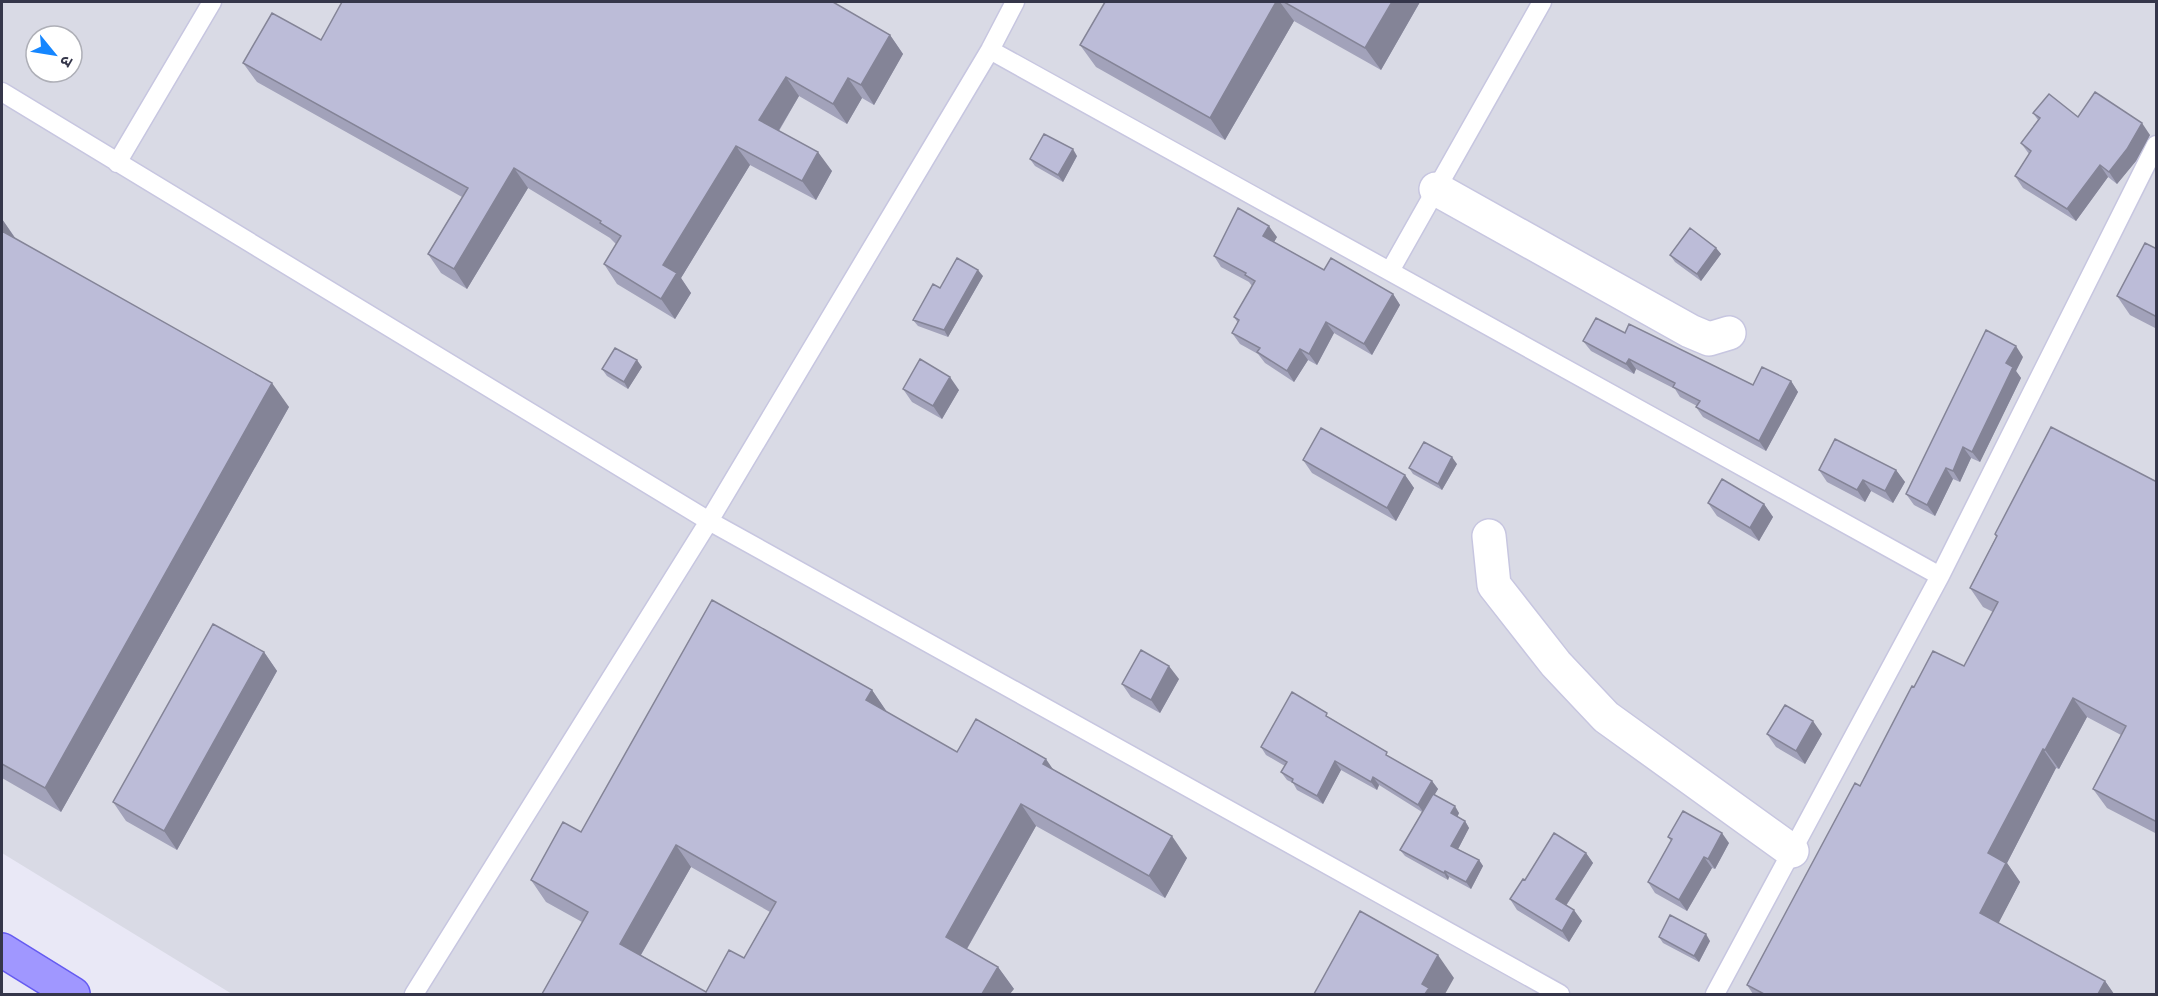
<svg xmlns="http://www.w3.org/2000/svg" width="2158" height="996" font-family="'Open Sans','Noto Sans Devanagari',sans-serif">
  <rect width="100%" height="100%" fill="#e9e8f6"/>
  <path fill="#d9dae5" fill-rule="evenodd" d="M2 2H2156V994H232L2 853ZM36 36H72V72H36Z"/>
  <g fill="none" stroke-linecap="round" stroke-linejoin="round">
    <defs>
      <path id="lane" d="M990 50 1940 576
        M2 92 709 521 1560 994
        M117 163 212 2
        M1390 271 1542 2
        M414 994 709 521 990 50 1015 2
        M1715 994 1940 576 2156 145"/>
      <path id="street" d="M1436 189 1690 331 1709 339 1729 333
        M1489 536 1494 585 1556 664 1606 717 1792 851"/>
      <path id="primary" d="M2 950 73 994"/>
    </defs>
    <use href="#lane" stroke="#c7c6e0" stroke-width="21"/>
    <use href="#street" stroke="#c7c6e0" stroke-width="36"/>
    <use href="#primary" stroke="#655bf1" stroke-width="36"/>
    <use href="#lane" stroke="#fff" stroke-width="18"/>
    <use href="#street" stroke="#fff" stroke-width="33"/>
    <use href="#primary" stroke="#a097ff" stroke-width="33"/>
  </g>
  <path fill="#a2a2ba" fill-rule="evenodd" d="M1105 2H1420L1381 70 1294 21 1225 140 1096 67 1080 45Z
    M890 35 903 54 874 105 862 98 847 124 799 96 779 131 832 171 816 200 750 165 681 278 691 293 675 319 617 284 604 264 616 244 610 238 528 188 467 289 441 273 428 254 462 197 257 82 243 63 321 40Z
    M2033 113 2078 117 2150 135 2136 161 2117 184 2108 177 2076 221 2023 188 2015 176 2029 154 2021 143 2038 120Z
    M1077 156 1063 182 1035 166 1030 159Z
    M2 219 16 239 289 407 61 812 2 778Z
    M1277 237 1274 242 1324 270 1393 294 1400 305 1372 355 1334 333 1317 365 1308 360 1294 382 1265 363 1258 354 1240 344 1232 333 1238 323 1234 317 1252 286 1249 282 1221 267 1214 256Z
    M1716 248 1721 254 1701 281 1675 262 1670 255Z
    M2157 249V329L2130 315 2117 296Z
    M983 276 948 337 918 326 913 320 940 288Z
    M1625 333 1753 385 1791 381 1798 392 1766 451 1703 417 1696 407 1697 406 1680 397 1675 389 1636 369 1634 374 1591 351 1583 341Z
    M2023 357 2016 371 2021 378 1980 462 1971 458 1960 482 1953 479 1935 516 1914 505 1906 494Z
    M642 367 628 389 607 376 602 369Z
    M903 389 959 390 942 419 912 402Z
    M1303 460 1405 475 1414 488 1396 521 1312 473Z
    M1457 464 1442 490 1413 474 1409 468Z
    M1819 470H1896L1905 482 1893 503 1871 491 1865 502 1827 482Z
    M2157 482V834L2107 808 2093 789 2121 735 2087 717 2059 769 2056 768 2007 863 2020 882 1998 923 2105 981 2114 994H1753L1747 985 1860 786 1914 687 1964 666 1993 612 1983 607 1970 588 1996 537 1995 534Z
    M1708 503 1764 504 1773 517 1759 541 1717 516Z
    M264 652 277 671 177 850 126 821 113 802Z
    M1179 679 1160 713 1131 697 1122 684Z
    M872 690 887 712H886L957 752 1054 770 1187 858 1165 898 1036 826 967 949 998 967 1014 989 542 994 582 922 546 902 531 880 581 832ZM691 867 770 912 744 958 706 992 641 955Z
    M1332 719 1391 758 1432 781 1438 789 1434 795 1459 813 1457 817 1465 821 1469 828 1458 849 1479 860 1483 866 1471 889 1449 877 1448 880 1405 856 1400 850 1422 812 1379 785 1377 790 1341 770 1323 804 1297 790 1293 783 1287 780 1281 772 1285 766 1266 755 1261 747Z
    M1767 734H1822L1805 764 1776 747Z
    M1668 837 1729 843 1715 869 1712 868 1687 911 1655 893 1648 882 1671 841Z
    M1586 853 1593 863 1566 906 1582 921 1569 942 1517 910 1510 899 1525 880Z
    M1659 937 1710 941 1699 962 1663 943Z"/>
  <path fill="#848497" d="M1276 2H1280L1294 21 1225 140 1210 118Z
    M1392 2H1420L1381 70 1365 48Z
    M890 35 903 54 874 105 861 85Z
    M786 77 799 96 773 140 759 120Z
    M848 78 862 98 847 124 833 104Z
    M2142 123 2150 135 2136 161 2117 184 2109 172Z
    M736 146 750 165 681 278 691 293 675 319 661 299 663 265Z
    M1073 149 1077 156 1063 182 1058 175Z
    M818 152 832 171 816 200 802 181Z
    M2100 165 2108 177 2076 221 2067 209Z
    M514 168 528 188 467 289 454 269Z
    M2 219 17 241 2 237Z
    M1269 226 1277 237 1271 247 1263 236Z
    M1716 248 1721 254 1701 281 1697 274Z
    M978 270 983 276 948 337 944 330Z
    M1393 294 1400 305 1372 355 1364 344Z
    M1326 322 1334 333 1317 365 1309 354Z
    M2016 346 2023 357 2016 371 2021 378 1980 462 1972 452 2006 363Z
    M1300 349 1308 360 1294 382 1287 371Z
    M1629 359 1636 369 1634 374 1626 364Z
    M637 360 642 367 628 389 624 382Z
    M950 377 959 390 942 419 933 406Z
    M1791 381 1798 392 1766 451 1759 441Z
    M272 383 289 407 61 812 45 788Z
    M1963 447 1971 458 1960 482 1953 471Z
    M1452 457 1457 464 1442 490 1438 484Z
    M1946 468 1953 479 1935 516 1927 505Z
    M1896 470 1905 482 1893 503 1885 491Z
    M1405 475 1414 488 1396 521 1387 508Z
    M1863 480 1871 491 1865 502 1857 490Z
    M1764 504 1773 517 1759 541 1750 528Z
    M264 652 277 671 177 850 164 831Z
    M1169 666 1179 679 1160 713 1151 700Z
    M872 690 887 712 881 722 866 700Z
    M2073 698 2087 717 2059 769 2045 750Z
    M1813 721 1822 734 1805 764 1796 751Z
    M2043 749 2056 768 2007 863 2020 882 1994 932 1980 913 1988 853Z
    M1046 759 1061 781 1043 764Z
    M1335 761 1341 770 1323 804 1317 796Z
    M1373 777 1379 785 1377 790 1371 782Z
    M1432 781 1438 789 1424 813 1418 805Z
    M1021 804 1036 826 961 959 946 937Z
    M1455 806 1459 813 1456 820 1451 813Z
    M1465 821 1469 828 1456 853 1451 846Z
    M1722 833 1729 843 1715 869 1708 859Z
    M1172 836 1187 858 1165 898 1149 876Z
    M676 845 691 867 635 965 620 944Z
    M1586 853 1593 863 1563 910 1556 899Z
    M1704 857 1712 868 1687 911 1679 900Z
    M1479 860 1483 866 1471 889 1466 882Z
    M1445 871 1449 877 1448 880 1444 873Z
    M1574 910 1582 921 1569 942 1562 931Z
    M1706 934 1710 941 1699 962 1694 956Z
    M1438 955 1454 978 1445 994H1425L1422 984Z
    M998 967 1014 989 1010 994H982Z
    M2105 981 2114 994H2098Z"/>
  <path fill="#bcbcd8" stroke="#848497" stroke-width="1.5" fill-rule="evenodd" d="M342 2H833L890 35 861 85 848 78 833 104 786 77 759 120 818 152 802 181 736 146 663 265 677 273 661 299 604 264 621 236 600 223 601 221 514 168 454 269 428 254 468 188 243 63 272 13 321 40Z
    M1105 2H1276L1210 118 1080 45Z
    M1284 2H1392L1365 48Z
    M2095 92 2142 123 2127 149 2109 172 2100 165 2067 209 2015 176 2031 151 2021 143 2040 118 2033 113 2049 94 2078 117Z
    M1044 134 1073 149 1058 175 1030 159Z
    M1238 208 1269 226 1263 236 1324 270 1331 258 1393 294 1364 344 1326 322 1309 354 1300 349 1287 371 1257 352 1260 348 1232 333 1239 320 1234 317 1255 281 1245 275 1246 273 1214 256Z
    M1690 228 1716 248 1697 274 1670 255Z
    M2 231 272 383 45 788 2 764Z
    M2145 243 2157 249V317L2117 296Z
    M957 258 978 270 944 330 913 320 933 284 940 288Z
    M1596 318 1625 333 1629 324 1753 385 1762 367 1791 381 1759 441 1696 407 1700 401 1673 387 1675 383 1629 359 1626 364 1583 341Z
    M1986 330 2016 346 2006 363 2013 367 1972 452 1963 447 1953 471 1946 468 1927 505 1906 494Z
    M615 348 637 360 624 382 602 369Z
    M920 359 950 377 933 406 903 389Z
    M2051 427 2157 482V822L2093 789 2126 726 2073 698 2045 750 2043 749 1988 853 2006 863 1980 913 2105 981 2098 994H1764L1747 985 1855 783 1860 786 1912 686 1914 687 1933 651 1964 666 1998 602 1970 588 1997 536 1995 534Z
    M1321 428 1405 475 1387 508 1303 460Z
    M1835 439 1896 470 1885 491 1863 480 1857 490 1819 470Z
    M1424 442 1452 457 1438 484 1409 468Z
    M1722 479 1764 504 1750 528 1708 503Z
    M712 600 872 690 866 700 957 752 976 719 1046 759 1043 764 1172 836 1149 876 1021 804 946 937 998 967 982 994H542L588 912 531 880 563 822 581 832ZM676 845 776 902 744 958 729 950 706 992 620 944Z
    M213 624 264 652 164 831 113 802Z
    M1141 650 1169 666 1151 700 1122 684Z
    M1292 692 1327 713 1326 716 1387 752 1386 755 1432 781 1418 805 1373 777 1371 782 1335 761 1317 796 1292 782 1293 779 1281 772 1287 762 1261 747Z
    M1785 705 1813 721 1796 751 1767 734Z
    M1433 794 1455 806 1451 813 1465 821 1451 846 1479 860 1466 882 1445 871 1444 873 1400 850Z
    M1683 811 1722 833 1708 859 1704 857 1679 900 1648 882 1672 839 1668 837Z
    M1554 833 1586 853 1556 899 1574 910 1562 931 1510 899 1523 879 1525 880Z
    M1360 911 1438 955 1422 984 1429 988 1425 994H1314Z
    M1670 915 1706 934 1694 956 1659 937Z"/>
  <rect width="2158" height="996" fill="none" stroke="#35364a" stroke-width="6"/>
  <g transform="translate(54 54) rotate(120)"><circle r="28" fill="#ffffff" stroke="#aeafb7" stroke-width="1.5"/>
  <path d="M0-4.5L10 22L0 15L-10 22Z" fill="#1586ff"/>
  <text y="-9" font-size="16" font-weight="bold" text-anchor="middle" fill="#35364a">उ</text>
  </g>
</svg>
